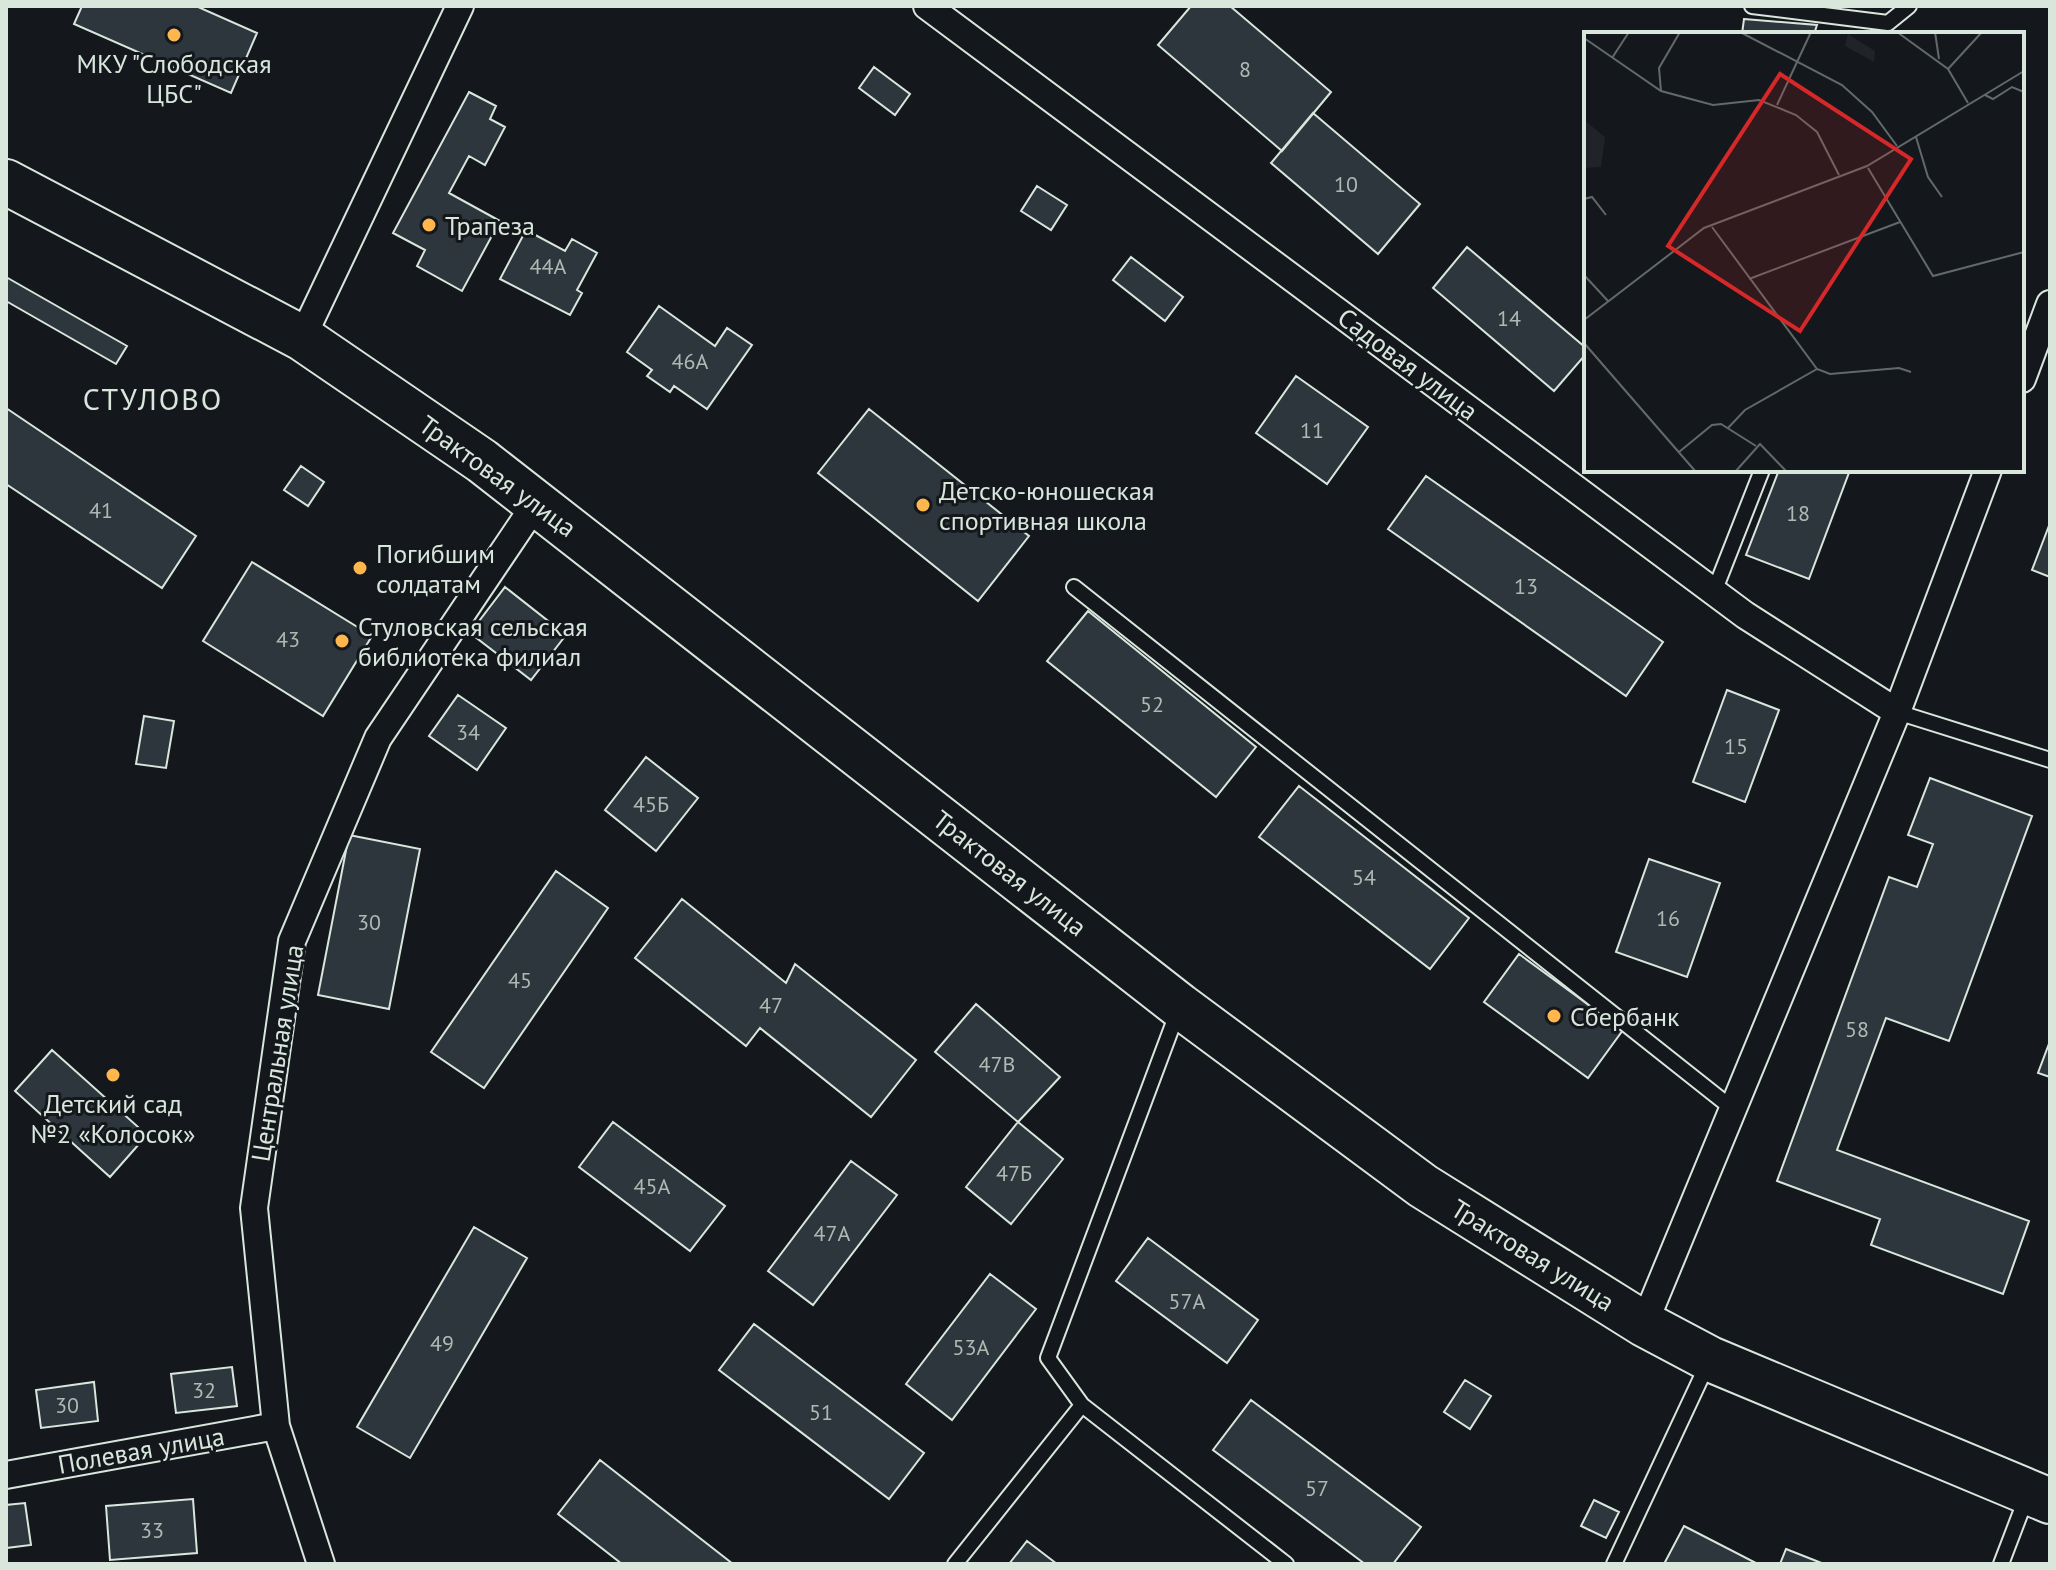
<svg xmlns="http://www.w3.org/2000/svg" width="2056" height="1570" font-family="'PT Sans',sans-serif">
  <rect width="100%" height="100%" fill="#14181c"/>
  <path fill="#2c363c" stroke="#d8e6dc" stroke-width="2" d="M82 6H196L257 33 231 93 74 24Z
    M1191 6H1230L1331 92 1282 151 1158 45Z
    M1744 19 1817 25 1814 34H1742Z
    M874 67 910 94 895 115 859 88Z
    M469 92 496 106 490 119 505 127 485 165 469 156 449 193 500 221 462 291 417 266 425 250 393 233Z
    M1313 113 1420 204 1378 254 1271 163Z
    M1037 186 1067 205 1051 230 1021 211Z
    M526 230 565 251 572 239 597 253 577 290 582 293 570 315 500 279Z
    M1467 247 1586 348V354L1554 391 1433 288Z
    M1131 257 1183 297 1165 321 1113 280Z
    M6 277 127 346 116 364 6 301Z
    M659 306 715 346 727 328 752 345 707 409 674 386 670 392 647 376 652 370 627 352Z
    M1296 376 1368 427 1327 484 1256 433Z
    M6 408 196 536 162 588 6 484Z
    M869 409 1029 536 978 601 818 473Z
    M301 466 324 482 308 506 284 490Z
    M1779 470H1850L1809 579 1746 555Z
    M1426 476 1663 642 1626 696 1388 529Z
    M2050 523V577L2032 570Z
    M252 562 372 636 323 716 203 641Z
    M505 587 566 635 531 680 470 633Z
    M1088 611 1256 747 1216 797 1047 661Z
    M1727 690 1779 710 1745 802 1693 782Z
    M458 695 506 728 477 770 429 736Z
    M144 716 174 721 166 768 136 764Z
    M646 757 698 798 656 851 605 810Z
    M1930 778 2032 816 1949 1041 1886 1018 1837 1150 2029 1221 2003 1294 1871 1245 1880 1219 1777 1181 1889 877 1917 887 1933 844 1908 835Z
    M1299 786 1469 918 1430 969 1259 837Z
    M349 835 420 849 389 1009 318 995Z
    M1649 859 1720 883 1687 977 1616 952Z
    M556 871 608 908 484 1088 431 1052Z
    M682 899 786 983 795 964 916 1060 871 1117 760 1028 746 1046 635 958Z
    M1519 954 1623 1030 1588 1078 1484 1002Z
    M976 1004 1060 1077 1018 1122 935 1052Z
    M2050 1041V1077L2038 1073Z
    M52 1050 147 1135 110 1177 15 1091Z
    M613 1122 725 1206 690 1251 579 1167Z
    M1018 1122 1063 1159 1011 1224 966 1187Z
    M851 1161 897 1195 813 1305 768 1271Z
    M474 1227 527 1258 410 1458 357 1427Z
    M1148 1238 1258 1320 1227 1363 1116 1281Z
    M990 1274 1036 1309 952 1420 906 1384Z
    M754 1324 924 1453 889 1499 719 1370Z
    M232 1367 237 1406 176 1413 171 1374Z
    M1465 1380 1491 1396 1470 1429 1444 1412Z
    M94 1382 98 1421 41 1428 36 1390Z
    M1251 1400 1421 1527 1393 1564H1365L1213 1450Z
    M600 1460 733 1564H622L558 1514Z
    M193 1499 197 1553 110 1560 106 1506Z
    M1594 1500 1619 1512 1606 1538 1581 1526Z
    M25 1503 31 1545 6 1548V1505Z
    M1684 1526 1756 1563 1755 1564H1664Z
    M1027 1541 1057 1564H1009Z
    M1786 1549 1824 1564H1780Z"/>
  <g fill="none" stroke-linecap="round" stroke-linejoin="round">
    <defs>
      <path id="service" d="M1752 6 1888 23 1909 6
        M1074 587 1733 1109
        M1714 592 1762 470
        M1897 712 2050 760
        M1178 1011 1048 1358 1082 1405 1286 1564
        M955 1564 1082 1405
        M1614 1564 1708 1363
        M2001 1564 2027 1496"/>
      <path id="minor" d="M927 6 1745 615 1897 712
        M302 338 460 6
        M2022 379 2050 304
        M1644 1324 1897 712 1988 470
        M6 1475 276 1426
        M321 1564 276 1426 254 1208 292 941 378 738 537 502"/>
      <path id="trunk" d="M6 182 302 338 482 461 1180 1006 1423 1186 1644 1324 1710 1359 2050 1501"/>
    </defs>
    <use href="#service" stroke="#d8e6dc" stroke-width="18"/>
    <use href="#minor" stroke="#d8e6dc" stroke-width="30"/>
    <use href="#trunk" stroke="#d8e6dc" stroke-width="48"/>
    <use href="#service" stroke="#14181c" stroke-width="14"/>
    <use href="#minor" stroke="#14181c" stroke-width="26"/>
    <use href="#trunk" stroke="#14181c" stroke-width="44"/>
  </g>
  <g fill="#ffb74d" stroke="#14181c" stroke-width="3">
    <circle cx="174" cy="35" r="8"/>
    <circle cx="429" cy="225" r="8"/>
    <circle cx="923" cy="505" r="8"/>
    <circle cx="360" cy="568" r="8"/>
    <circle cx="342" cy="641" r="8"/>
    <circle cx="1554" cy="1016" r="8"/>
    <circle cx="113" cy="1075" r="8"/>
  </g>
  <g text-anchor="middle" dominant-baseline="central" stroke-width="6" stroke-linejoin="round" paint-order="stroke">
    <g font-size="22" fill="#adbab4">
      <text x="1245" y="69">8</text>
      <text x="1346" y="184">10</text>
      <text x="548" y="266">44А</text>
      <text x="1509" y="318">14</text>
      <text x="690" y="361">46А</text>
      <text x="1312" y="430">11</text>
      <text x="101" y="510">41</text>
      <text x="1798" y="513">18</text>
      <text x="1526" y="586">13</text>
      <text x="288" y="639">43</text>
      <text x="1152" y="704">52</text>
      <text x="468" y="732">34</text>
      <text x="1736" y="746">15</text>
      <text x="651" y="804">45Б</text>
      <text x="1364" y="877">54</text>
      <text x="1668" y="918">16</text>
      <text x="369" y="922">30</text>
      <text x="520" y="980">45</text>
      <text x="771" y="1005">47</text>
      <text x="1857" y="1029">58</text>
      <text x="997" y="1064">47В</text>
      <text x="1014" y="1173">47Б</text>
      <text x="652" y="1186">45А</text>
      <text x="832" y="1233">47А</text>
      <text x="1187" y="1301">57А</text>
      <text x="442" y="1343">49</text>
      <text x="971" y="1347">53А</text>
      <text x="204" y="1390">32</text>
      <text x="67" y="1405">30</text>
      <text x="821" y="1412">51</text>
      <text x="1317" y="1488">57</text>
      <text x="152" y="1530">33</text>
    </g>
    <g font-size="26" fill="#d8e6dc" stroke="#14181c" text-anchor="start">
      <text x="174" y="63" text-anchor="middle">МКУ "Слободская<tspan x="174" dy="30">ЦБС"</tspan></text>
      <text x="445" y="225">Трапеза</text>
      <text x="939" y="490">Детско-юношеская<tspan x="939" dy="30">спортивная школа</tspan></text>
      <text x="376" y="553">Погибшим<tspan x="376" dy="30">солдатам</tspan></text>
      <text x="358" y="626">Стуловская сельская<tspan x="358" dy="30">библиотека филиал</tspan></text>
      <text x="1570" y="1016">Сбербанк</text>
      <text x="113" y="1103" text-anchor="middle">Детский сад<tspan x="113" dy="30">№2 «Колосок»</tspan></text>
    </g>
    <g font-size="26" fill="#d8e6dc" stroke="#14181c">
      <text transform="translate(1408 364) rotate(37)">Садовая улица</text>
      <text transform="translate(498 476) rotate(36)">Трактовая улица</text>
      <text transform="translate(1010 873) rotate(38)">Трактовая улица</text>
      <text transform="translate(277 1053) rotate(-81)">Центральная улица</text>
      <text transform="translate(1533 1255) rotate(32)">Трактовая улица</text>
      <text transform="translate(141 1450) rotate(-10)">Полевая улица</text>
    </g>
    <g font-size="30" letter-spacing="2" fill="#d8e6dc" stroke="#14181c">
      <text x="153" y="398">СТУЛОВО</text>
    </g>
  </g>
  <g transform="translate(1584 32)">
    <rect width="440" height="440" fill="#14181c"/>
    <path d="M0 88 21 105 17 135 0 136Z" fill="#202428"/>
    <path d="M264 2 291 19 290 30 261 14Z" fill="#202428"/>
    <path fill="none" stroke="#626a69" stroke-width="2" d="M156 0 258 53 288 80 313 114M313 0 364 37 384 71M351 0 355 27M0 6 77 59 129 73 175 68 212 83 233 100 255 143M28 26 45 0M364 37 398 0M77 59 75 36 96 0M401 63 409 67 428 55 440 60M193 73 227 0M332 105 344 145 358 165M284 136 349 244 440 220M0 167 8 165 22 183M128 195 233 337 246 342 315 336 327 340M0 243 24 269M165 247 316 190M0 288 120 196 283 134 440 39M0 311 112 440M144 396 161 378 233 337M95 420 128 393 137 392 172 414M151 440 176 412 203 440"/>
    <path fill="#d62828" fill-opacity="0.15" stroke="#d62828" stroke-width="4" d="M196 42 327 127 216 299 84 214Z"/>
    <rect width="440" height="440" fill="none" stroke="#d8e6dc" stroke-width="4"/>
  </g>
  <rect width="2056" height="1570" fill="none" stroke="#d8e6dc" stroke-width="16"/>
</svg>
